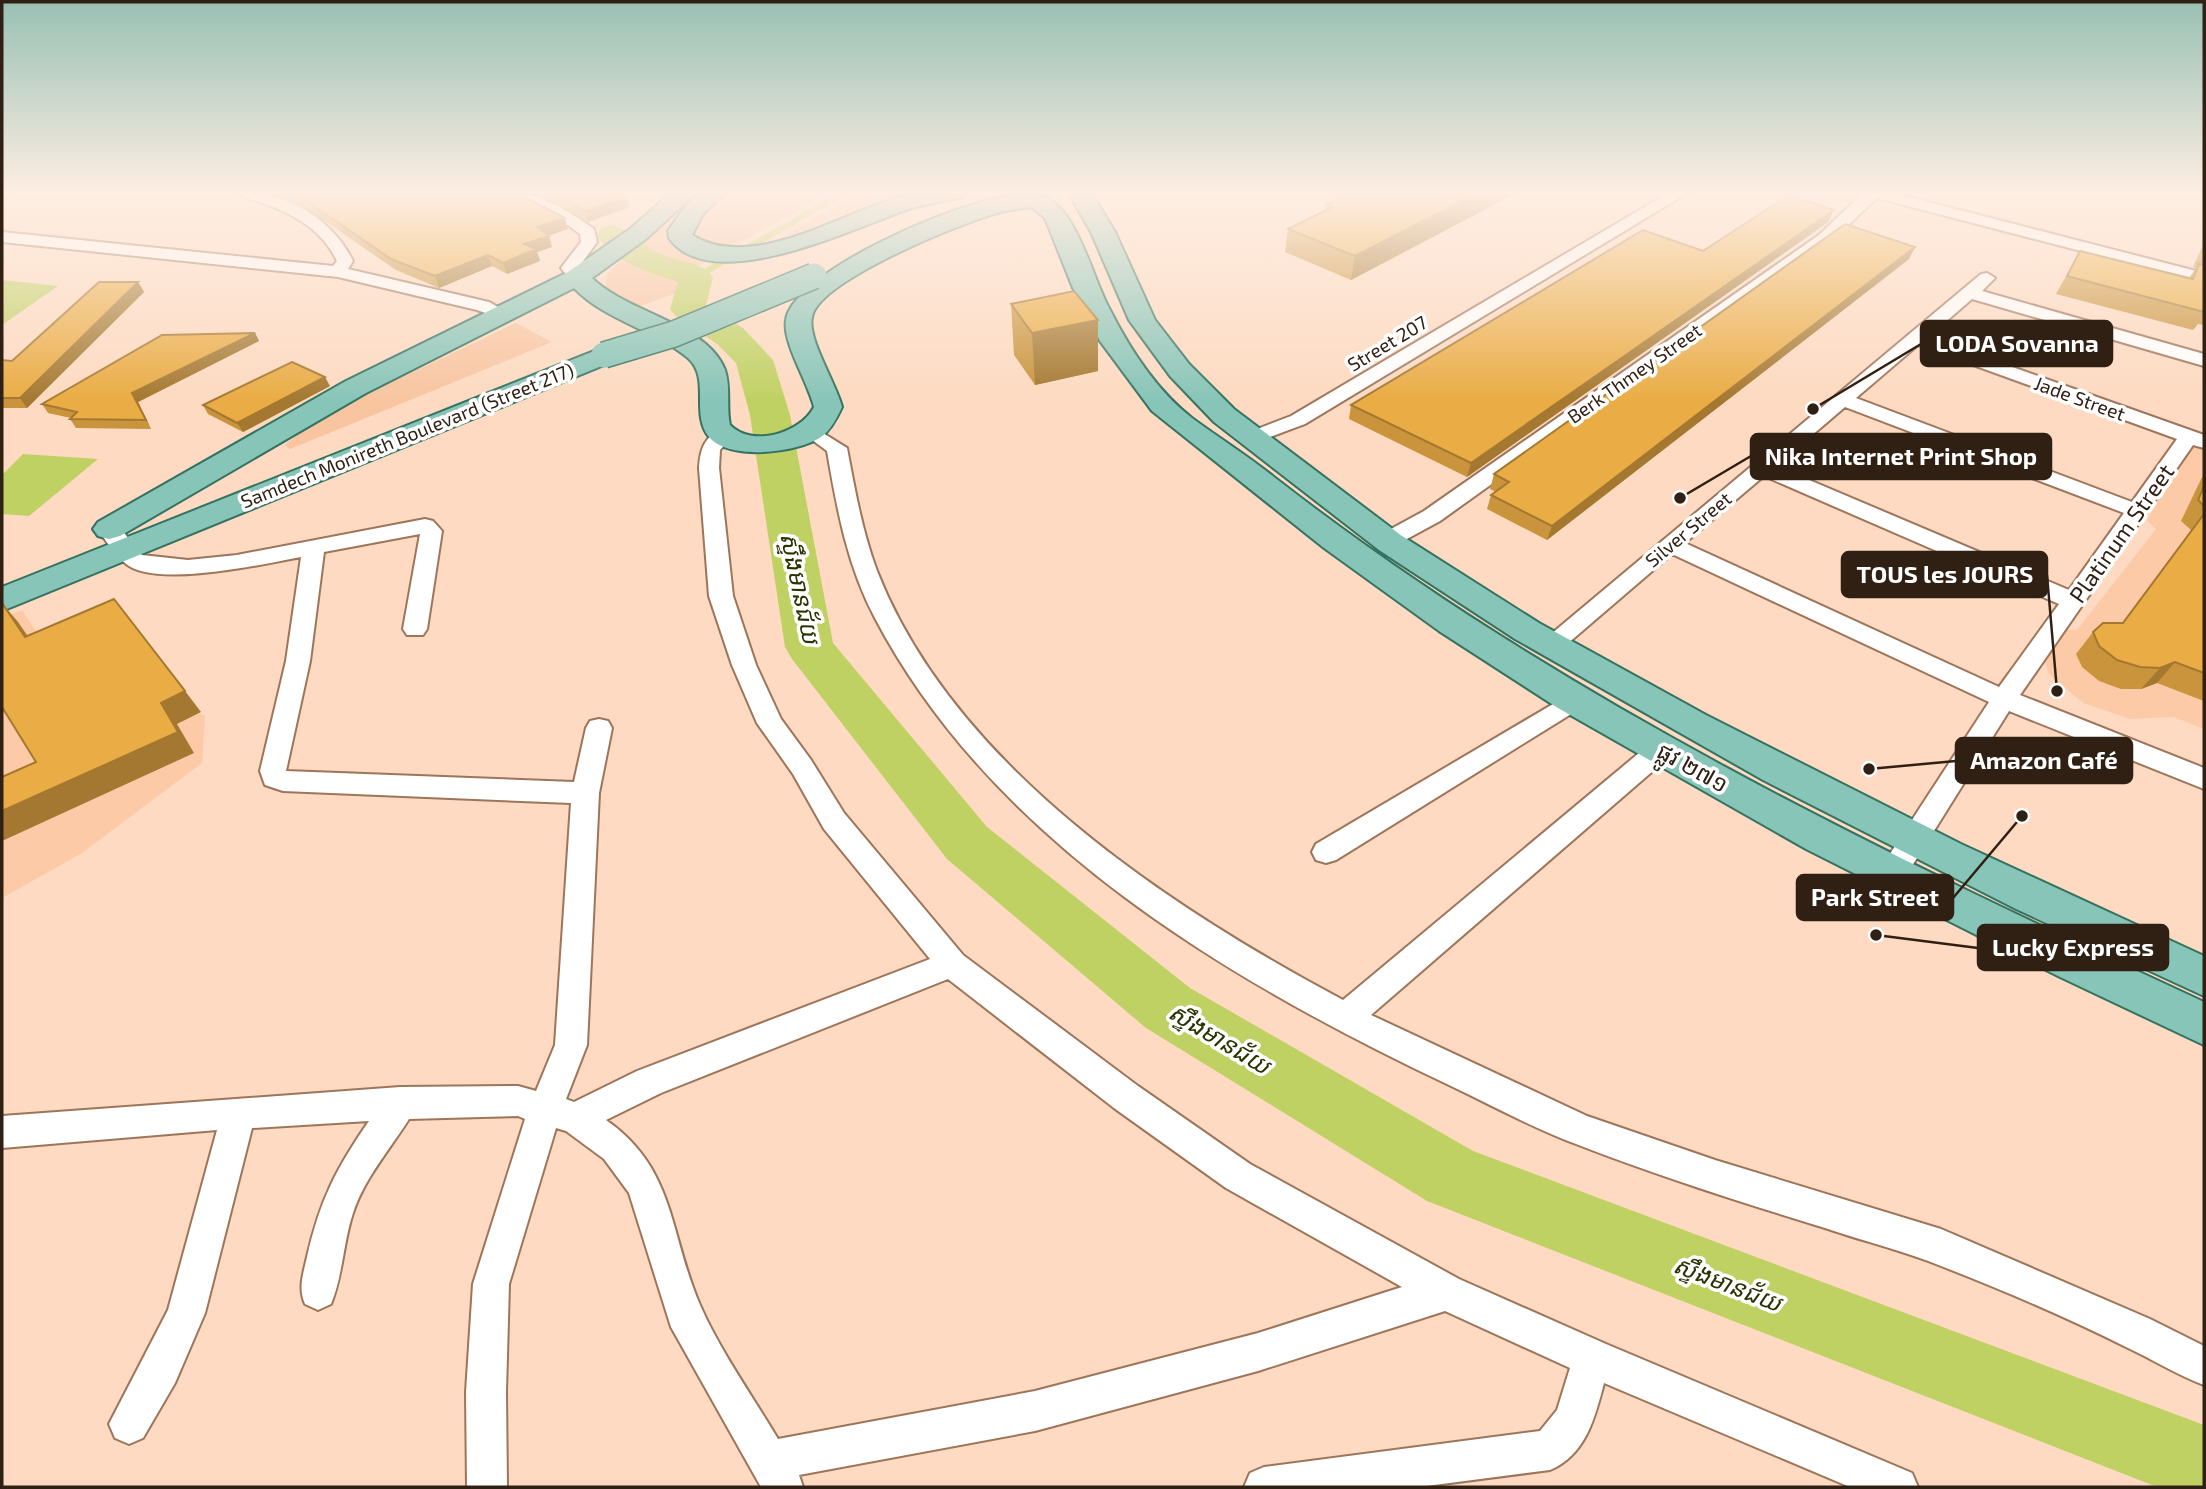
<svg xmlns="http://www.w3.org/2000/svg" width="2206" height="1489" font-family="'Exo 2','Noto Sans Khmer',sans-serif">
  <rect width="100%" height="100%" fill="#fddac1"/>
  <path fill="#fccaa7" d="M2186 444 2204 450V729L2174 717 2130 719 2083 703 2049 674 2040 648 2059 630H2077L2156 529 2147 520Z
    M22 610 50 652 205 716 202 763 82 853 2 898V618Z"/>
  <path fill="#f8c5a0" d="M699 192H829L690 271 652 256 637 246Z
    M860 192H917L778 239Z
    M624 256 637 266 682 282 679 292 638 307 605 288 607 275Z
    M516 323 552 342 290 449 285 445 312 424 371 392Z"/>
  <path fill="#c0d163" d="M2 280 58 286 2 325Z
    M23 454 98 459 29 516 2 514V475Z"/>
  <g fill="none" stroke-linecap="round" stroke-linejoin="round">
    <path stroke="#c0d163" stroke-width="6" d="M696 277 846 192"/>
    <path fill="#c0d163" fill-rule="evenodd" d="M612 225C631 230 642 244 659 253 675 262 702 261 713 277L706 305 743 328 773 360 790 415 833 643 987 827 1190 988 1473 1151 2204 1425V1487H2157L1427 1201 1146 1028 947 859 792 659 785 647 750 415 736 363 717 344 676 316 670 309 678 282C648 272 614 262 596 235L601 228Z"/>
    <defs>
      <path id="street" d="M2 192H12L2 199Z
        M237 192C286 192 331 217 353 261L348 269 489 302 511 314 502 319 477 310 338 277 2 242V232L333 266 337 261C323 232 298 216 268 205 258 201 245 199 237 192Z
        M504 192C538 192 567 210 594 229L597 242 578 268 585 277 583 281H571L561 268 581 242 580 234 558 218Z
        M1670 192H1689L1305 424 1254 443 1244 437 1247 433 1291 416Z
        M1864 192H1890L2204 273V283L1877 198 1831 241 1440 521 1394 546H1378L1375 541 1378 536 1424 511 1819 235Z
        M1987 273 1995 278 1982 291 2204 354V366L1972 299 1928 337 2204 435V448L2193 445 2020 695 2204 768V789L2009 711 1902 882 1892 886 1882 882 1878 874 1882 866 1989 702 1672 554 1559 651H1541L1538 645 1981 274ZM1918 345 2177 439 2132 502 1856 398ZM1845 407 2124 513 2069 590 1776 466ZM1764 476 2059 604 1999 687 1685 543Z
        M810 425 847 448C855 490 862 531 877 571 953 765 1167 906 1343 1000L1651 743 1660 740 1669 743 1673 750 1669 757 1371 1015 1587 1116 1715 1160 1941 1229 2150 1319 2204 1346V1385C2177 1375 2152 1359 2126 1347 2066 1317 2003 1290 1941 1266 1904 1251 1863 1241 1825 1228 1741 1202 1658 1176 1576 1144 1533 1128 1491 1105 1449 1085 1229 981 992 841 875 618 847 565 837 509 827 451L800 431Z
        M723 430 733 436 720 450 719 468 733 596 756 665 781 719 811 760 844 813 963 955 1138 1086 1250 1164 1459 1279 1606 1344 1912 1473 1918 1487H1850L1604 1383C1595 1417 1586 1455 1550 1470L1419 1487H1244L1250 1473 1264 1467 1540 1431 1557 1410 1570 1368 1445 1311 1258 1371 1035 1431 799 1475 803 1487H761L671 1327 629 1193 604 1159 566 1131 556 1128 509 1284 506 1392 507 1487H467L466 1392 473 1284 525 1119 518 1116 409 1119C390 1149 364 1179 353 1213 343 1243 343 1275 331 1304L318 1310 305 1304C298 1288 303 1275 307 1257 320 1200 336 1169 369 1121L252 1128 205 1313 175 1383 143 1438 129 1444 115 1438 109 1424 168 1310 217 1130 2 1148V1116L400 1087 518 1086 536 1091 555 1045 571 803 283 791 265 785 260 771 286 661 301 557C264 564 154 589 125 563 115 555 105 540 98 529L101 524H117L142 555 188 560 237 555 425 519 433 521 442 531 427 629 423 635H407L403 629 420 534 324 552 310 661 286 771 574 782 586 728 590 721 599 719 608 721 612 728 599 793 587 1045 566 1099 574 1102 637 1071 930 959 824 829 793 774 757 723 732 665 709 596 699 468C700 451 704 435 723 430ZM948 979 1114 1108 1226 1188 1402 1287 1258 1333 1035 1391 778 1439C753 1397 719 1349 700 1305 669 1234 676 1169 606 1120L661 1093Z
        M1575 691 1584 694 1588 700 1584 706 1336 860 1326 863 1316 860 1312 852 1316 844Z"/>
      <path id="primary" d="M672 192H697L646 239 592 278C627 313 707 323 725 370 731 388 726 407 730 425 752 448 801 433 814 407 808 382 782 342 786 320 793 268 993 184 1038 194 1076 203 1092 277 1109 308 1129 348 1156 390 1192 418 1219 438 1248 456 1274 477 1557 698 1880 852 2204 1002V1045L2060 977 1806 849 1558 708 1439 631 1324 548 1152 411 1100 341 1073 288 1045 218 1031 207C1019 209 1006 210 994 214 959 224 818 281 812 317 807 339 836 383 842 407 837 418 831 430 821 437 797 453 729 461 709 437 690 414 711 378 688 358 653 329 606 321 574 288L366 393 120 536 109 539 98 536 93 529 98 522 346 381 568 272 630 229Z
        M701 192H726L703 214 692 235C750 272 838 215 897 198 920 191 942 192 966 192L963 197C944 201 924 204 906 210 854 228 711 298 669 238L668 231 687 204Z
        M1068 192H1091L1115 232 1155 320 1189 364 1234 409 1402 536 1539 623 1706 715 1961 844 2204 956V996L2016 909 1763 780 1515 639 1379 550 1214 422 1170 376 1129 320 1091 232Z
        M604 347 614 349 618 355 614 361 2 611V587Z"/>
    </defs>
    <use href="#street" stroke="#9d755a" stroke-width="4"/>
    <use href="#primary" stroke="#357260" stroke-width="4"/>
    <use href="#street" fill="#fff" fill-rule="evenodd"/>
    <use href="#primary" fill="#87c5b8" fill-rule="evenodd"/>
    <defs>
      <path id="primary-bridge" d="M604 355 674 334 814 276"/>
    </defs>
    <use href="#primary-bridge" stroke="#357260" stroke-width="28" stroke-linecap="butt"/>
    <use href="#primary-bridge" stroke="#87c5b8" stroke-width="25"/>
  </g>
  <path fill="#c9943b" d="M267 192H515L568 229 548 236 552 247 537 252 540 261 507 274 492 266 439 288 396 270 306 208Z
    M516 192H619L627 197 630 207 588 222 541 196Z
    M1327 192H1347L1339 197Z
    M1518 192 1351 280 1285 252 1288 229 1326 211 1327 204Z
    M1828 222 1467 477 1349 419 1351 405 1703 251Z
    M2204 243V325L2198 324 2193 330 2056 294 2080 251 2189 278 2196 268 2193 267Z
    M1915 247 1909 259 1547 540 1487 509 1491 495 1496 492 1490 489 1494 474Z
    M138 282 144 292 27 408H2V360L12 361Z
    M1011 304 1098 371 1035 385 1014 355Z
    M255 333 259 341 138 402 151 429 76 428 70 419 71 418 48 413 42 404Z
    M330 386 243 432 208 414 203 405Z
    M2204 473V701L2157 683 2141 689H2121L2099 681 2082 667 2076 654 2093 632 2122 623 2191 530 2181 521Z"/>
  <path fill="#a47830" d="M1340 192H1347L1339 197Z
    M1480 192H1518L1351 280 1355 256Z
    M627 197 630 207 588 222 585 211Z
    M1834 210 1828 222 1467 477 1471 463Z
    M565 218 568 229 542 238 549 236 552 247 537 252 540 261 507 274 503 263 524 244 537 227Z
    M1915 247 1909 259 1547 540 1552 526Z
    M488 255 492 266 439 288 435 276Z
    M138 282 144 292 27 408 20 398Z
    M1098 320V371L1035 385 1032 333Z
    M255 333 259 341 138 402 151 429 146 420 132 393Z
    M325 377 330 386 243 432 237 423Z
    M2 603 18 622 43 658 25 637Z
    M2175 662 2157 683 2141 689 2160 668Z
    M185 691 201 712 177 724 194 753 2 841V811L161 703Z"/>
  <path fill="#eaac45" stroke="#a47830" stroke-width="2" d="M289 192H515L565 218 537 227 549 236 524 244 536 249 503 263 488 255 435 276 391 259 301 197Z
    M550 192H619L627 197 585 211Z
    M1352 192H1480L1355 256 1288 229 1333 207 1327 204Z
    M1789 195 1834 210 1471 463 1351 405 1643 230 1703 251Z
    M1845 224 1915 247 1552 526 1491 495 1509 482 1494 474Z
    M2080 251 2193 279 2199 264 2204 265V312L2067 276Z
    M99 282H138L20 398H2V360L12 361Z
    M1074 291 1098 320 1032 333 1011 304Z
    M255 333 132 393 146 420 70 419 77 412 42 404 162 335Z
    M292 362 325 377 237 423 203 405Z
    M2204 486V506L2198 500Z
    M2204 514V673L2175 662 2160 668 2140 667 2117 660 2099 646 2093 632 2103 623H2123Z
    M114 599 185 691 161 703 178 732 2 811V777L36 762 2 707V603L25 637Z"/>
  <linearGradient id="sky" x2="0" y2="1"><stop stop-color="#98c0b3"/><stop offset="0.48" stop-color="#feeee3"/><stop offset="1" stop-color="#feeee3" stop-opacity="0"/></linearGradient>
  <rect width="2206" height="401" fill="url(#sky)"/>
  <g text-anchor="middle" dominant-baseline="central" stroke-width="7" stroke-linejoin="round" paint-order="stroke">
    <g font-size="19" fill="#302014" stroke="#fff">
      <text transform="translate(1387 343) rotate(-31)">Street 207</text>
      <text transform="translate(1634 373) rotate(-35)">Berk Thmey Street</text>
      <text transform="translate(2080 398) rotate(20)">Jade Street</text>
      <text transform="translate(407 435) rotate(-22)">Samdech Monireth Boulevard (Street 217)</text>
      <text transform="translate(1688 529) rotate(-40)">Silver Street</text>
    </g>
    <g font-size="23" fill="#302014" stroke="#fff">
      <text transform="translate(2121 533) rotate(-55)">Platinum Street</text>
      <text transform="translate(1693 767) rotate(29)">ផ្លូវ ២៧១</text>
    </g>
    <g font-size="24" font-style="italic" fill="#2c3202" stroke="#fff">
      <text transform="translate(801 588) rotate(78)">ស្ទឹងមានជ័យ</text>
      <text transform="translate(1220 1038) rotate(31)">ស្ទឹងមានជ័យ</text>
      <text transform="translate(1728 1283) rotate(21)">ស្ទឹងមានជ័យ</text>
    </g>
  </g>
  <path fill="none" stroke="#302014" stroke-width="2.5" d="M1813 409L1921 344M1680 498L1751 456M2057 691L2047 575M1869 769L1956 761M2022 816L1953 898M1876 935L1978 948"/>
  <g fill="#302014" stroke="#fff" stroke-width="2.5">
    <circle cx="1813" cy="409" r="7"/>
    <circle cx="1680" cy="498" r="7"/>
    <circle cx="2057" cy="691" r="7"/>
    <circle cx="1869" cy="769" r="7"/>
    <circle cx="2022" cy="816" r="7"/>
    <circle cx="1876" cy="935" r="7"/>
  </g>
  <g fill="#302014" stroke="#302014" stroke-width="2.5">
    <rect x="1921" y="321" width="191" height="45" rx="7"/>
    <rect x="1751" y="434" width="300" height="45" rx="7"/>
    <rect x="1842" y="552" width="205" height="45" rx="7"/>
    <rect x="1956" y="738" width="176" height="45" rx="7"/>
    <rect x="1797" y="875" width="156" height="45" rx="7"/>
    <rect x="1978" y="925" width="190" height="45" rx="7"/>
  </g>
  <g font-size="24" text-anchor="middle" font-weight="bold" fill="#fff">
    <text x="2017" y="352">LODA Sovanna</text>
    <text x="1901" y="465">Nika Internet Print Shop</text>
    <text x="1945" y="583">TOUS les JOURS</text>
    <text x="2044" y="769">Amazon Café</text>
    <text x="1875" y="906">Park Street</text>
    <text x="2073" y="956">Lucky Express</text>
  </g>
  <rect width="2206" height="1489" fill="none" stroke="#302014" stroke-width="7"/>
</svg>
